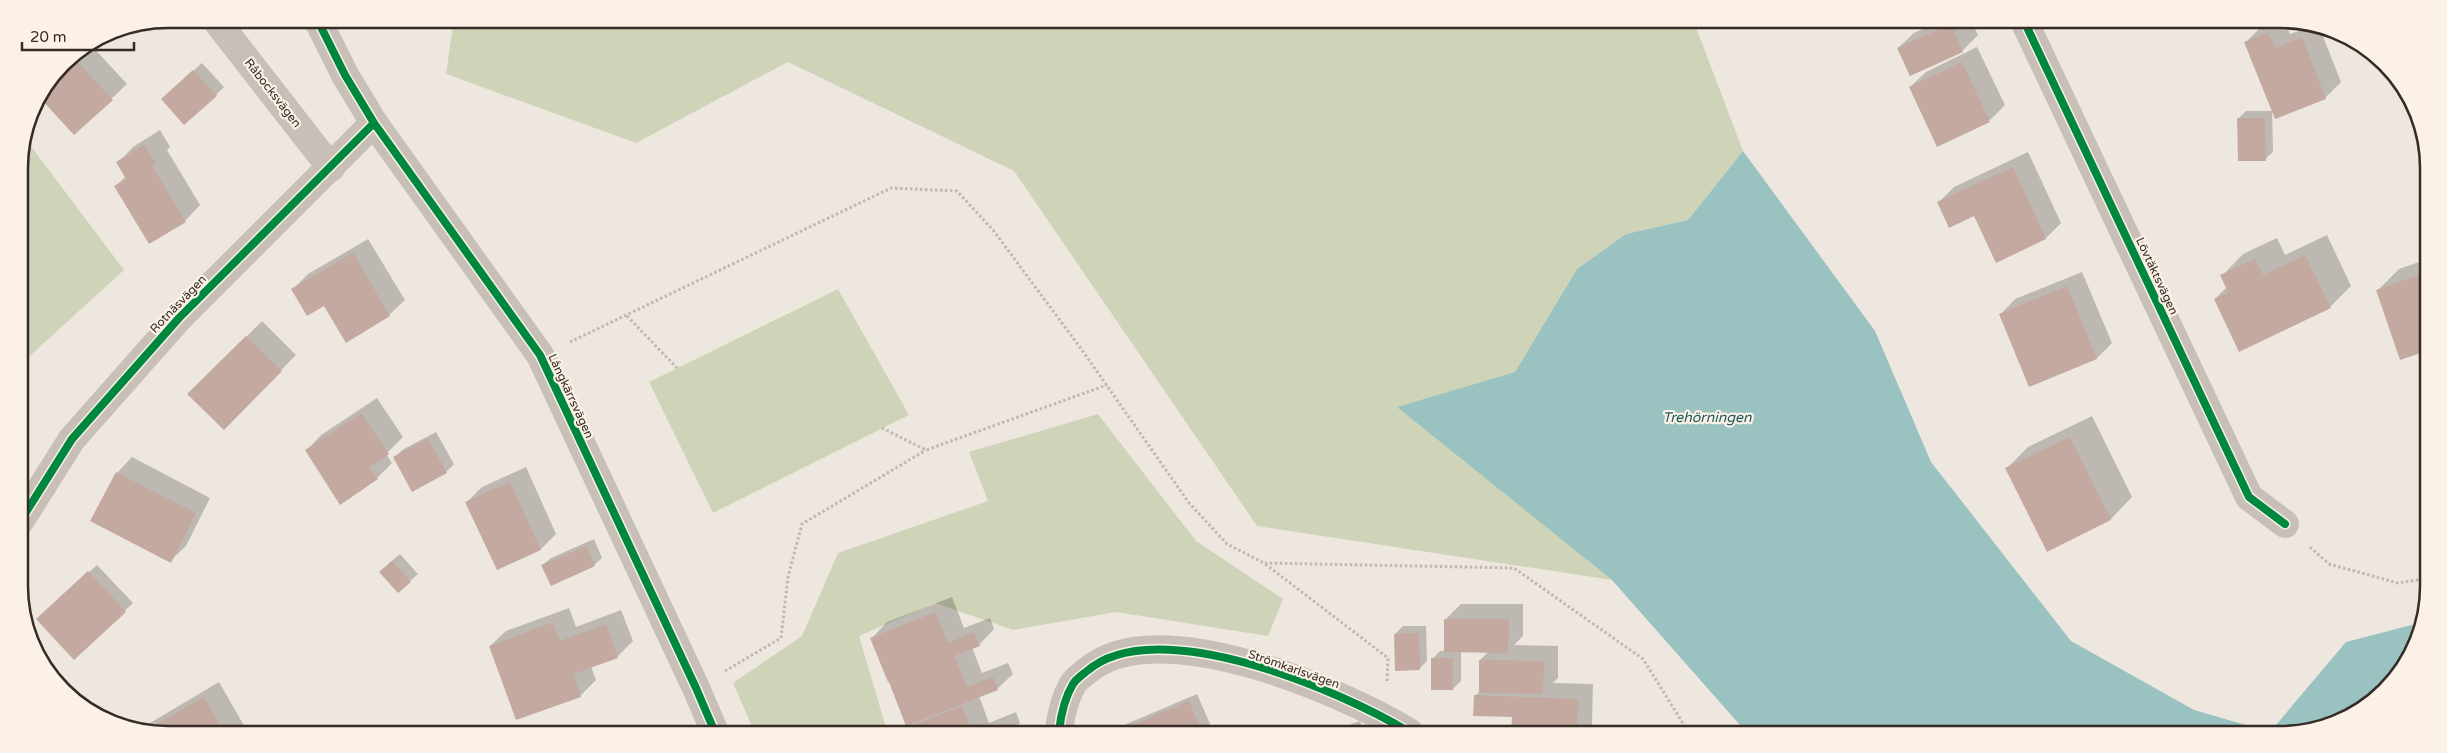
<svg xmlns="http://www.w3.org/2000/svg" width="2447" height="753" font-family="'Varela Round',sans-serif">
  <rect width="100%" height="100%" fill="#eee7df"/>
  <path fill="#cfd4b8" d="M454 19 1694 22 1743 151 1688 220 1626 234 1577 269 1515 372 1398 407 1612 580 1257 526 1014 171 788 62 636 143 446 74Z
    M24 137 124 270 21 364 19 158Z
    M838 289 909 415 713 513 649 382Z
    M1098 414 1196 541 1283 599 1268 636 1116 612 1013 630 935 603 859 636 887 731H754L733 683 802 636 838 553 988 501 969 452Z"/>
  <path fill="#99c2c0" d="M1743 151 1875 331 1931 462 2071 641 2194 710 2270 732 2346 642 2423 622 2403 669 2370 703 2328 726 2289 734 1747 733 1612 580 1397 407 1515 372 1577 269 1626 234 1688 220Z"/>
  <path fill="#0003" d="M1936 23H1972L1978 35 1962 51 1910 74 1898 48 1914 33Z
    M2270 24H2286L2290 34 2318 24 2341 82 2325 98 2246 42 2261 27Z
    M90 44 127 84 74 134 40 96 62 62Z
    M1977 47 2005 105 1990 120 1938 145 1910 87 1926 72Z
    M202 63 224 87 216 95 170 92Z
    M2246 111H2272L2273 152 2265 159 2238 119Z
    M160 130 170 147 167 150 200 205 185 221 115 187 126 176 118 163 133 147Z
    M2028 152 2061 223 2046 238 1997 261 1975 214 1939 202 1954 187Z
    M2327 235 2351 286 2330 307 2215 299 2227 287 2222 276 2243 254 2277 238 2285 255Z
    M368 239 405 300 389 315 325 304 293 289 308 274Z
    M2425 260 2424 351 2401 359 2378 290 2399 269Z
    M2082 272 2112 343 2097 358 2030 386 2000 315 2015 299Z
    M262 321 296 355 224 428 189 394Z
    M377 398 403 437 386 454 392 463 377 478 306 451 321 435Z
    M2092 416 2132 497 2111 519 2047 550 2007 468 2028 447Z
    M436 432 454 464 446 472 395 458 402 450Z
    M132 457 210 498 186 546 170 561 117 473Z
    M526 467 556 534 541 549 497 568 467 502 482 487Z
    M594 539 602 558 594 565H543L551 558Z
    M400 554 418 574 410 581 388 564Z
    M97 565 133 603 74 658 46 612Z
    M952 597 964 628 990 618 994 629 979 645 972 647 982 673 1008 663 1013 674 997 689 979 696 989 723 1016 712 1020 723 1012 731H899L906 724 872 638 887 622Z
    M1461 604H1523V636L1514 645 1558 646V678L1553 683 1593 684 1592 725 1623 726V732H1511L1513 716 1475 696 1480 691V660L1489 651H1461V681L1453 689 1432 659 1440 651H1445L1446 619Z
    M569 608 576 627 621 610 633 641 617 657 591 666 596 680 580 696 490 646 506 631Z
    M1403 626H1426L1427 661 1419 669 1395 634Z
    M219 682 246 729H143L150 723Z
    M1197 694 1211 726 1205 732 1110 731Z
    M1360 721 1364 732H1329Z"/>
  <path fill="#c3a99f" d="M1868 23H1884L1871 29Z
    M1951 24 1963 52 1910 76 1897 48Z
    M2268 33 2275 48 2302 37 2326 99 2275 119 2244 42Z
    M72 56 113 100 74 135 39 97 62 62Z
    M1962 62 1990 122 1937 147 1909 87Z
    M193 70 217 96 184 125 161 99Z
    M2237 118H2265L2266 161H2238Z
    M144 145 156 163 152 166 186 222 149 244 114 186 126 179 116 162Z
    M2013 167 2046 239 1996 263 1974 216 1949 228 1937 202Z
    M353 253 390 316 346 343 324 306 307 316 291 289Z
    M2305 255 2331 308 2239 352 2214 299 2228 292 2220 275 2255 259 2263 275Z
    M2425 273 2424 352 2400 360 2376 290Z
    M2067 286 2097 359 2029 387 1999 314Z
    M246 336 282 371 224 430 187 394Z
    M361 413 389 454 369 467 378 479 340 505 305 450Z
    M2070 437 2111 520 2047 552 2005 468Z
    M428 438 447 473 412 492 393 457Z
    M116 472 196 513 171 563 90 521Z
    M510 482 541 550 497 570 465 502Z
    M586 546 595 566 551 586 541 565Z
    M392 561 411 582 398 593 379 572Z
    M88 571 126 612 74 660 36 619Z
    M936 612 948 643 974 632 980 646 888 682 870 638Z
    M1444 619H1509L1508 653 1444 652Z
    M553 622 560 641 606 624 618 658 573 674 581 697 516 720 489 646Z
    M1419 633 1420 670 1395 671 1394 634Z
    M954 656 967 687 993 677 998 690 906 726 889 682Z
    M1431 658H1453V690H1431Z
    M1479 660 1544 661 1543 694 1479 693Z
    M1474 695 1578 699 1577 732H1511L1512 717 1473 716Z
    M204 697 222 729H148Z
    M1189 701 1202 732 1118 731Z
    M962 706 972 731H898Z
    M1001 726 1002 731H989Z"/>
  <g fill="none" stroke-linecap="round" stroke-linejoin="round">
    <path stroke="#bfb7b1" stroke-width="3" stroke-dasharray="2.5 2.5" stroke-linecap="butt" d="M627 316 677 368
      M570 342 891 188 957 191 993 230 1082 350 1189 503 1227 544 1264 563
      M882 428 926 450 1107 385
      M2310 547 2329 564 2398 583 2423 579
      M725 671 781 638 788 577 802 524 926 450
      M1387 681 1388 658 1264 563 1514 568 1643 659 1689 733"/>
    <path stroke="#c7bfb8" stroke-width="28" d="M215 19 331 168
      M317 19 345 75 374 123 540 355 696 688 714 730
      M2025 23 2249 497 2285 524
      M21 520 72 439 179 318 374 123
      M1059 731C1061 714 1064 699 1073 684 1076 679 1082 675 1087 671 1156 611 1342 691 1409 732"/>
    <defs>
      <path id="cycleway" d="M317 19 345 75 374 123 540 355 696 688 714 730
        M2025 23 2249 497 2285 524
        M21 520 72 439 179 318 374 123
        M1059 731C1061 714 1064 699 1073 684 1076 679 1082 675 1087 671 1156 611 1342 691 1409 732"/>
    </defs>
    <use href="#cycleway" stroke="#fbf1e6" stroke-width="11"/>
    <use href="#cycleway" stroke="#00873e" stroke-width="8"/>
  </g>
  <g text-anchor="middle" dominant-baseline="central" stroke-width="4.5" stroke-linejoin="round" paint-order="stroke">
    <g font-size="12" fill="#372b26" stroke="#fbf1e6">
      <text transform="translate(273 93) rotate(52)">Råbocksvägen</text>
      <text transform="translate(2157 276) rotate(65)">Lövtäktsvägen</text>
      <text transform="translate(178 304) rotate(-46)">Rotnäsvägen</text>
      <text transform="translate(571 396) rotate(65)">Långkärrsvägen</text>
      <text transform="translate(1294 669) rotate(19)">Strömkarlsvägen</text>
    </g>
    <g font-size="14" font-style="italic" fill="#18595c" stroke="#fbf1e6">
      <text x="1707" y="417">Trehörningen</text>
    </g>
  </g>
  <path d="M0 0H2447V753H0ZM168 28H2280A140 140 0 0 1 2420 168V586A140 140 0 0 1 2280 726H168A140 140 0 0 1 28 586V168A140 140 0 0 1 168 28Z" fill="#fbf1e6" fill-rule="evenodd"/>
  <path fill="none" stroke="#372b26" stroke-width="2.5" d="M168 28H2280A140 140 0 0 1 2420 168V586A140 140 0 0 1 2280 726H168A140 140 0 0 1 28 586V168A140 140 0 0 1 168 28Z"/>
  <path d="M22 42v8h112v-8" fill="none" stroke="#372b26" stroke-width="2.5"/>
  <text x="30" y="42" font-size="15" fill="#372b26" stroke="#fbf1e6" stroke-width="4" paint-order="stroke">20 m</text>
</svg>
